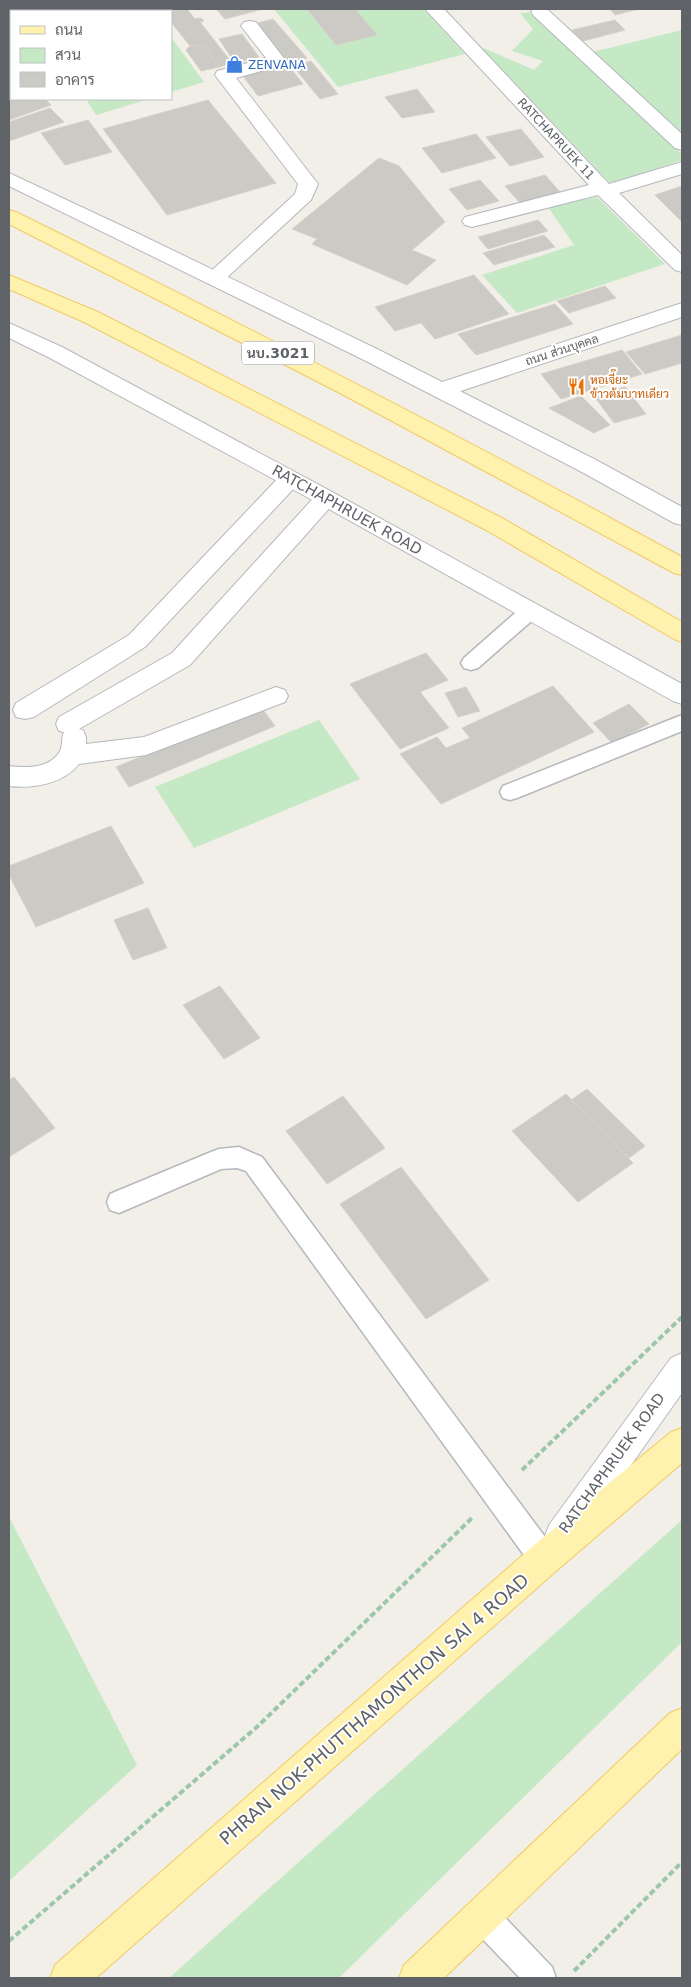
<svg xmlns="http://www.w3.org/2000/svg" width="691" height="1987" font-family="'DejaVu Sans',Sarabun,sans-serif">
  <rect width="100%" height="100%" fill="#f1efe8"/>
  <path fill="#c5e8c5" d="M28 9H151L153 11H30Z
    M274 9H423L465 54 338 87Z
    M540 12 682 154V160L611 184 481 47 534 70 543 61 512 51 533 29 520 13Z
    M682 30V131L679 132 593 52Z
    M171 37 204 82 171 92Z
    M86 99H149L96 115Z
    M597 197 665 264 517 313 482 275 574 245 548 207Z
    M319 720 360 779 194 848 155 787Z
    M9 1517 137 1765 9 1881Z
    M682 1520V1642L339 1978H169Z"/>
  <path fill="#cccac5" stroke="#d6d1c6" d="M161 9H187L195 19 201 18 204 21 200 22 232 63 219 67 203 45 190 46 171 22V11H163Z
    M216 9H263L225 19Z
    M307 9H355L377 35 336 45Z
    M610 9H639L615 15Z
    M273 19 307 58 288 64 254 24Z
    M615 20 625 30 583 41 572 30Z
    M242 34 259 57 235 63 219 39Z
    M203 45 219 67 201 71 186 50 190 46Z
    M311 61 338 94 320 99 293 66Z
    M9 63 11 65V99H45L51 105 9 120Z
    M288 65 303 84 258 96 243 76Z
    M417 89 435 112 402 118 385 97Z
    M208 100 276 183 167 215 103 129Z
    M50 108 64 122 9 141V122Z
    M88 120 112 152 65 165 41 133Z
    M521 129 544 157 510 166 486 137Z
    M476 134 496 158 442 173 422 148Z
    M379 158 399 166 445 222 412 250 436 260 407 285 312 244 317 239 292 229Z
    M545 175 561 193 521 204 505 186Z
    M480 180 499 201 467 210 449 189Z
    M682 186V222L655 195Z
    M538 220 548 231 488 249 478 237Z
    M544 235 555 247 494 265 483 253Z
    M474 275 509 314 435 339 421 323 395 331 375 307Z
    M605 286 616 298 569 313 557 301Z
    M555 304 573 324 476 355 458 334Z
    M682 335V363L645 374 626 352Z
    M622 350 642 374 561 399 541 374Z
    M625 387 646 414 614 423 594 396Z
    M581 396 610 425 594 433 549 408Z
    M426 653 448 680 420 692 449 728 400 749 350 684Z
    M553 686 594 732 441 804 400 754 437 737 446 748 470 738 462 728Z
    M466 687 480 711 458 717 445 693Z
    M629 704 649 724 612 743 593 723Z
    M261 707 275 726 129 787 116 767Z
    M111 826 144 883 36 927 9 875V866Z
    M148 908 167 948 133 960 114 920Z
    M220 986 260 1038 224 1059 183 1005Z
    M14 1077 55 1128 9 1157V1080Z
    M587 1089 645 1146 629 1158 571 1100Z
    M566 1094 633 1163 578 1202 512 1131Z
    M343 1096 385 1148 327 1184 286 1131Z
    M401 1167 489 1280 426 1319 340 1204Z"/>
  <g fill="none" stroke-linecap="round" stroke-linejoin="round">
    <defs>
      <path id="service" d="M9 31H11V40H9Z
        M529 605 536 607 539 612 536 617 478 668 471 670 464 668 461 663 464 658 522 607Z
        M682 715V731L517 798 510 800 503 798 500 792 503 786Z
        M239 1147 262 1157 554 1549 558 1559 554 1569 544 1572 534 1569 246 1171 237 1168 221 1169 119 1213 110 1210 107 1202 110 1194 211 1152 219 1149Z
        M482 1901 493 1905 552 1967 556 1978H520L471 1927 467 1916 471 1905Z"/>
      <path id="minor" d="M425 9H444L609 184 682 162V174L619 193 682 255V272L675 270 598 195 472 227 465 225 462 221 465 217 589 185Z
        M533 9H547L682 134V150L675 148 534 16 531 12Z
        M250 21 256 22 286 61 283 65 236 78 318 184 311 200 222 282 215 284 208 282 205 278 208 274 295 194 298 184 215 75 217 71 266 58 241 26 244 22Z
        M682 303V317L449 395 441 397 433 395 430 390 433 385Z
        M290 471 298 474 301 479 298 484 145 647 34 717 25 719 16 717 13 710 16 703 129 635 282 474Z
        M326 490 334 493 337 498 334 503 190 665 79 729 83 730 86 737V744L144 737 276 687 285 690 288 696 285 702 146 755 79 764C63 784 33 789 9 786V766C26 768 50 769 60 751 63 745 61 738 64 732L59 731 56 724 59 717 172 653 318 493Z"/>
      <path id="secondary" d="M9 173 137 233 379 350 596 460 682 507V525L674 523 580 471 364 360 9 186Z
        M9 323 62 347 334 493 682 684V704L673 701 318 503 48 357 9 338Z
        M682 1353V1393L573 1547 561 1552 549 1547 545 1536 549 1525 671 1358Z"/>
      <path id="primary" d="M9 210 16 212C240 323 463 437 682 557V575L674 573 340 393 9 224Z
        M9 275 98 312 502 518 682 622V642L674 639 486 530 84 322 9 289Z
        M682 1428V1463L556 1571 96 1978H50L55 1965 532 1547 671 1432Z
        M682 1708V1749L444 1978H399L404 1965 670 1713Z"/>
    </defs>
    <use href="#service" stroke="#b5b8bc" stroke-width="3"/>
    <use href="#minor" stroke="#b5b8bc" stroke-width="2"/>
    <use href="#secondary" stroke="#b6babf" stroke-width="2"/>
    <use href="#primary" stroke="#f2c960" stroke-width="2"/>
    <path stroke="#9cc7a9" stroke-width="4" stroke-dasharray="6 3" stroke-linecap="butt" d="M522 1470 682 1317
      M9 1941 258 1726 472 1518
      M574 1971 682 1862"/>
    <use href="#service" fill="#fff" fill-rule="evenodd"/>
    <use href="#minor" fill="#fff" fill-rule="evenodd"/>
    <use href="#secondary" fill="#fff" fill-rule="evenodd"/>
    <use href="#primary" fill="#fff2af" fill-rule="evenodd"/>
  </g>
  <defs>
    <symbol id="shop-bare" viewBox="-9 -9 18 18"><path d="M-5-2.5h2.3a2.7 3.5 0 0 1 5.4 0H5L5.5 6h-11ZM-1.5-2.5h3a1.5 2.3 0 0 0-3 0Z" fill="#3f7fe0" stroke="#fff" stroke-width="2.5" paint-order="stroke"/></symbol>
    <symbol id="restaurant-bare" viewBox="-9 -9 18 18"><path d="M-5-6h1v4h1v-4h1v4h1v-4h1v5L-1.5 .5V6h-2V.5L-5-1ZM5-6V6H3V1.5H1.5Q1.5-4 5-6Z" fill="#e8710a" stroke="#fff" stroke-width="2.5" paint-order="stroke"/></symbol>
  </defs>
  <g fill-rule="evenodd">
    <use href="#shop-bare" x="222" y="52" width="25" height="25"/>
    <use href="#restaurant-bare" x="564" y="374" width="25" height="25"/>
  </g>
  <g text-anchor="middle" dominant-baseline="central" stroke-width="4" stroke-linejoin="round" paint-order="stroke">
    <g font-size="12" fill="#366cbe" stroke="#fff" text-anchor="start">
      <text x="248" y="65">ZENVANA</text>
    </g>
    <g font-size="12" fill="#5f6368" stroke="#fff">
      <text transform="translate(556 139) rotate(47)">RATCHAPRUEK 11</text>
      <text transform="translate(562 350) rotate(-18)">ถนน ส่วนบุคคล</text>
    </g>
    <g font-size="12" fill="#c56008" stroke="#fff" text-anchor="start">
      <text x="590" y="380">หอเจี๊ยะ<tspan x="590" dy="14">ข้าวต้มบาทเดียว</tspan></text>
    </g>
    <rect fill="#fff" stroke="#8f9295" stroke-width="1" x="242" y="341.5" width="72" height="23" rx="4"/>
    <g font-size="14" font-weight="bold" fill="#5f6368">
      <text x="278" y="353">นบ.3021</text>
    </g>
    <g font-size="15" fill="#5f6368" stroke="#fff">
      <text transform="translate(347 510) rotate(29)">RATCHAPHRUEK ROAD</text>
      <text transform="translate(612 1463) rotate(-54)">RATCHAPHRUEK ROAD</text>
    </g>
    <g font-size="18" fill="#5f6368" stroke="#fff">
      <text transform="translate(374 1709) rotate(-41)">PHRAN NOK-PHUTTHAMONTHON SAI 4 ROAD</text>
    </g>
  </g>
  <rect width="691" height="1987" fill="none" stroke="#5f6368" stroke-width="20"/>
  <rect x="10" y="10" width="162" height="90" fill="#ffffff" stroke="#bfc1c3"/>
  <rect x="20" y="26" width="25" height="8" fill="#fff2af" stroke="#bfc1c3"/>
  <text x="55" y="35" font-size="15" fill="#5f6368">ถนน</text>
  <rect x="20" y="48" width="25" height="15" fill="#c5e8c5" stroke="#bfc1c3"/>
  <text x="55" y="60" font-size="15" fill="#5f6368">สวน</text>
  <rect x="20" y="72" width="25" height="15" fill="#cccac5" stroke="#bfc1c3"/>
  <text x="55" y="85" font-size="15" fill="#5f6368">อาคาร</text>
</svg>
